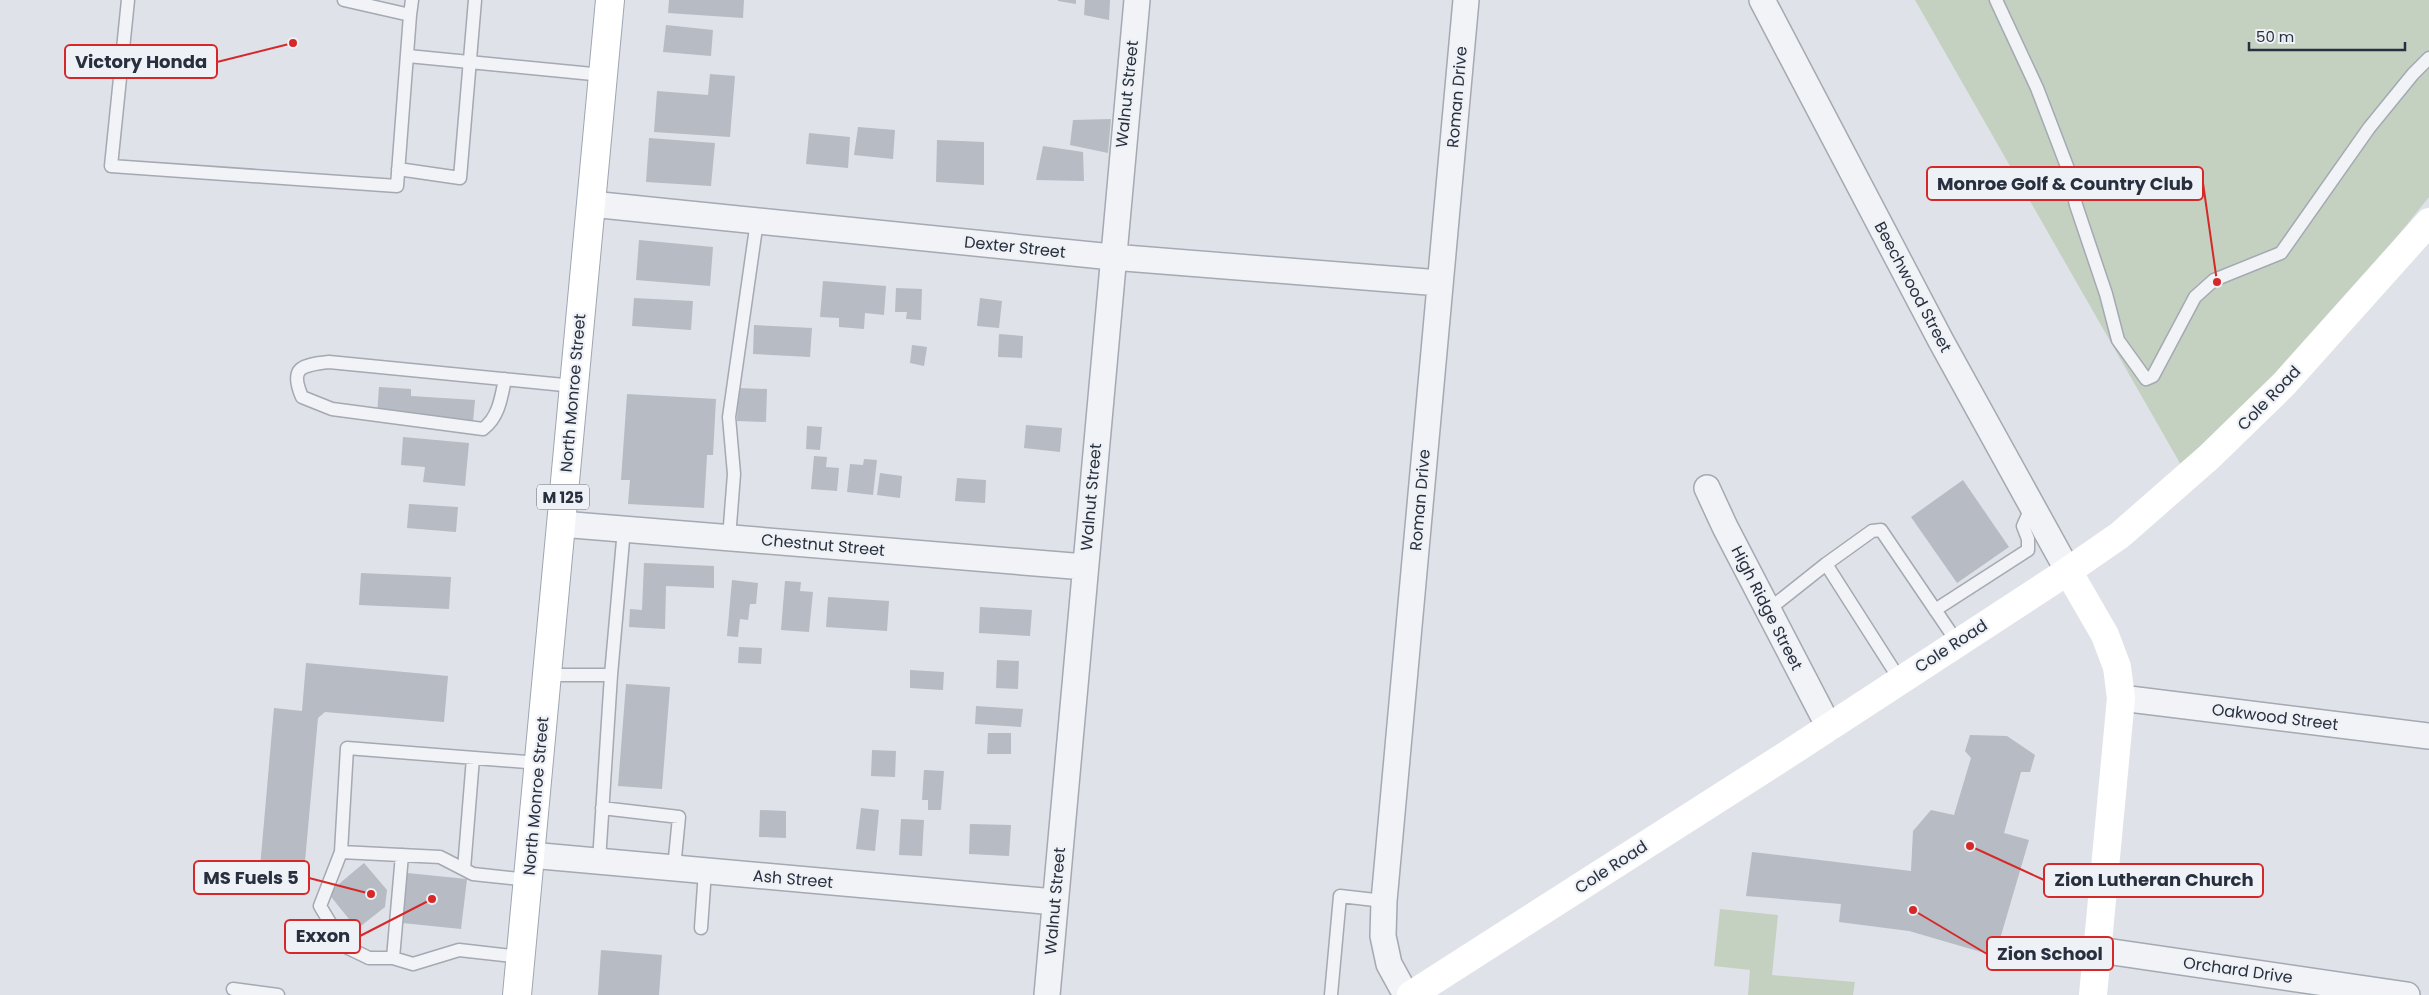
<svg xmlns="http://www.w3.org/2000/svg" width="2429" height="995" font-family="Poppins,sans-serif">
  <rect width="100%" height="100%" fill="#dfe2e8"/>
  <path fill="#c4d1c0" d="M1915 0H2429V197C2354 291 2273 386 2181 465Z
    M1720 909 1778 915 1772 975 1855 982 1853 995H1748L1750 970 1714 966Z"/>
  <path fill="#b6bbc4" d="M669 0H744L743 18 668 13Z
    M1058 0H1076V4L1058 1Z
    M1085 0H1110L1109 20 1084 15Z
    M666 25 713 30 711 56 663 52Z
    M710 74 735 76 730 137 654 132 657 91 708 95Z
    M1111 119 1108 153 1070 145 1073 120Z
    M858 127 895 130 893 159 854 155Z
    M809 133 850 137 848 168 806 164Z
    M649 138 715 143 711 186 646 182Z
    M937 140 984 142V185L936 182Z
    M1043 146 1083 152 1084 181 1036 180Z
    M639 240 713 247 710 286 636 280Z
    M823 281 886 286 884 315 865 313 864 329 839 327V318L820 317Z
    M896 288 922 289 921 320 906 319 907 312H895Z
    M634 298 693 301 691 330 632 326Z
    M980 298 1002 301 999 328 977 326Z
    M754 325 812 328 810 357 753 354Z
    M999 334 1023 336 1022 358 998 357Z
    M912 345 927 347 924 366 910 363Z
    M379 387 411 389V396L475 400 473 422 377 415Z
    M738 388 767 389 766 422 737 421Z
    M627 394 716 399 713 455H707L704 508 628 504 630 480H621Z
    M1026 425 1062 428 1060 452 1024 448Z
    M807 426 822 427 820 450 806 449Z
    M403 437 469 443 465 486 423 482 425 467 401 465Z
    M814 456 827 457 826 467 839 468 837 491 811 489Z
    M864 459 877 460 873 495 847 492 850 464 863 465Z
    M880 473 902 476 900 498 877 495Z
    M957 478 986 480 985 503 955 501Z
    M1963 480 2009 547 1957 583 1911 517Z
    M409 504 458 507 456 532 407 528Z
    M644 563 714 566V588L666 586 665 629 629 627 630 609 642 610Z
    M361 573 451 577 449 609 359 605Z
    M732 580 758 583 756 604H750L748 620 740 619 738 637 727 636Z
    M785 581 801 582 800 591 813 592 809 632 781 630Z
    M828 597 889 601 887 631 826 627Z
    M980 607 1032 610 1030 636 979 633Z
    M739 647 762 648 761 664 738 663Z
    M997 660 1019 661 1018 689 996 688Z
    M306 663 448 676 444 722 325 712 318 718 303 883 259 879 274 708 302 711Z
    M910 670 944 672 943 690 910 688Z
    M626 684 670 687 662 789 618 786Z
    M976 706 1023 709 1021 727 975 724Z
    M988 733H1011V754H987Z
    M1970 735 2007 736 2035 755 2030 772H2021L2004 833 2029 840 1995 956 1909 931 1839 922 1841 904 1746 896 1752 852 1911 871 1913 831 1931 810 1954 815 1971 758 1965 751Z
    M872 750 896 751 895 777 871 776Z
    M924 770 944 771 941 810H928V800H922Z
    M861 808 879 810 875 851 856 849Z
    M760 810 786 811V838L759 837Z
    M901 819 924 820 922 856 899 855Z
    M970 824 1011 825 1009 856 969 854Z
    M364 863 387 890 385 907 357 929 328 893Z
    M407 873 467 879 461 929 402 923Z
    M601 950 662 955 659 995H598Z"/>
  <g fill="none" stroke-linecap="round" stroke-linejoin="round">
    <defs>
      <path id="lane" d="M128 0 111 166 397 186 410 15 344 0
        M1996 0 2037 88 2068 169 2076 205 2106 294 2118 340 2146 379 2153 376 2195 297 2214 280 2281 253 2369 128 2413 74 2429 58
        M410 15 412 0
        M408 56 603 75
        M398 169 460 178 475 0
        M505 379C501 398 499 417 483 429L332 409 302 397C289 367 302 365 329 362L574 386
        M729 538 734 474 729 417 757 221
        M1826 564 1872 531 1881 530 1957 642
        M1768 610 1826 564 1900 680
        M1935 610 2028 550V539L2023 526 2032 506
        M547 675H611
        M602 808 679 817 674 868
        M341 852 320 906 344 946 369 958H393L413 964 459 950 521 957
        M599 861 611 675 624 529
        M464 869 473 758
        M528 880 473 874 440 857 341 852 347 748 539 763
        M701 928 705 871
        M393 958 402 855
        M233 989 278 995
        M1331 995 1340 896 1384 901"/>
      <path id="street" d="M1762 0 1941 341 2068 571
        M591 204 1112 257 1440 283
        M1707 488 1725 527 1829 727
        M561 524 1085 567
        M2121 698 2429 736
        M530 855 1055 902
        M2099 950 2407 995
        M1047 995 1137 0
        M1406 995 1389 964 1383 936 1384 901 1466 0"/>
      <path id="primary" d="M517 995 610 0"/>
    </defs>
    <use href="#lane" stroke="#a4a9b2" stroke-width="15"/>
    <use href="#street" stroke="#a4a9b2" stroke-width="28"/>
    <use href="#primary" stroke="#9ea6b3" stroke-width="30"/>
    <use href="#lane" stroke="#f1f3f6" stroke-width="12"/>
    <use href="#street" stroke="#f1f3f6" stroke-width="25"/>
    <path stroke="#fff" stroke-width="28" d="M2068 571 2105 635 2117 667 2121 698 2093 995
      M1411 995 1791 752 2068 571 2120 535 2209 457 2284 384 2429 222"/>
    <use href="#primary" stroke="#fff" stroke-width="28"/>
  </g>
  <g text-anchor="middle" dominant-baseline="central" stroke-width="4.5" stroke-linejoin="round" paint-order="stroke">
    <rect fill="#eef1f5" stroke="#636975" stroke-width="1" x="537" y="484.5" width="52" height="25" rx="4"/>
    <g font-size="15" font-weight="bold" fill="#282f3e">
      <text x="563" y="497">M 125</text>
    </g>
    <g font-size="16" fill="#282f3e" stroke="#eef1f5">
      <text transform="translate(1127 94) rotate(-84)">Walnut Street</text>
      <text transform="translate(1457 97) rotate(-85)">Roman Drive</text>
      <text transform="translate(1015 247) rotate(6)">Dexter Street</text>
      <text transform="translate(1913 287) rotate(62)">Beechwood Street</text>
      <text transform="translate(573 393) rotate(-85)">North Monroe Street</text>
      <text transform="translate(2269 398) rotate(-46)">Cole Road</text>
      <text transform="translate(1091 497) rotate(-85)">Walnut Street</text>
      <text transform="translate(1420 500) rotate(-85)">Roman Drive</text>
      <text transform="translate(823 545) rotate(5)">Chestnut Street</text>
      <text transform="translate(1767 608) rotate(63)">High Ridge Street</text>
      <text transform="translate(1951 646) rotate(-33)">Cole Road</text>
      <text transform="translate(2275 717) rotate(7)">Oakwood Street</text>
      <text transform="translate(536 796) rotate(-85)">North Monroe Street</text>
      <text transform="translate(1611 867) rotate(-33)">Cole Road</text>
      <text transform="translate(793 879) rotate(5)">Ash Street</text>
      <text transform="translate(1055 901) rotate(-85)">Walnut Street</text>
      <text transform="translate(2238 970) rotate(8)">Orchard Drive</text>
    </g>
  </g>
  <path fill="none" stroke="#d62828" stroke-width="2" d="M293 43L217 62M2217 282L2203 183M371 894L309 878M1970 846L2044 880M432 899L360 936M1913 910L1987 954"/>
  <g fill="#d62828" stroke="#eef1f5" stroke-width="2">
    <circle cx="293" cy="43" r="5"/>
    <circle cx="2217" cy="282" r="5"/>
    <circle cx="371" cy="894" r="5"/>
    <circle cx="1970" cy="846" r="5"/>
    <circle cx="432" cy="899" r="5"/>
    <circle cx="1913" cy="910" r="5"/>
  </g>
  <g fill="#eef1f5" stroke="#d62828" stroke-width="2">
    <rect x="65" y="45" width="152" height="33" rx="5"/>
    <rect x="1927" y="167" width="276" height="33" rx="5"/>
    <rect x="194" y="861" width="115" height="33" rx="5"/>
    <rect x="2044" y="864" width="219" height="33" rx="5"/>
    <rect x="285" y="920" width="75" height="33" rx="5"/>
    <rect x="1987" y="937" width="126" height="33" rx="5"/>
  </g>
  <g font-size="18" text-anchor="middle" font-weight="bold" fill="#282f3e">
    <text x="141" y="68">Victory Honda</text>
    <text x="2065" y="190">Monroe Golf &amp; Country Club</text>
    <text x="251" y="884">MS Fuels 5</text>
    <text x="2154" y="886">Zion Lutheran Church</text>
    <text x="323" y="942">Exxon</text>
    <text x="2050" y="960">Zion School</text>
  </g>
  <path d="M2249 42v8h156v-8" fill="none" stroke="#282f3e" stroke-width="2.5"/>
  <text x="2256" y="42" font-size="15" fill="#282f3e" stroke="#eef1f5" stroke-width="4" paint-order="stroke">50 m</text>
</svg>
